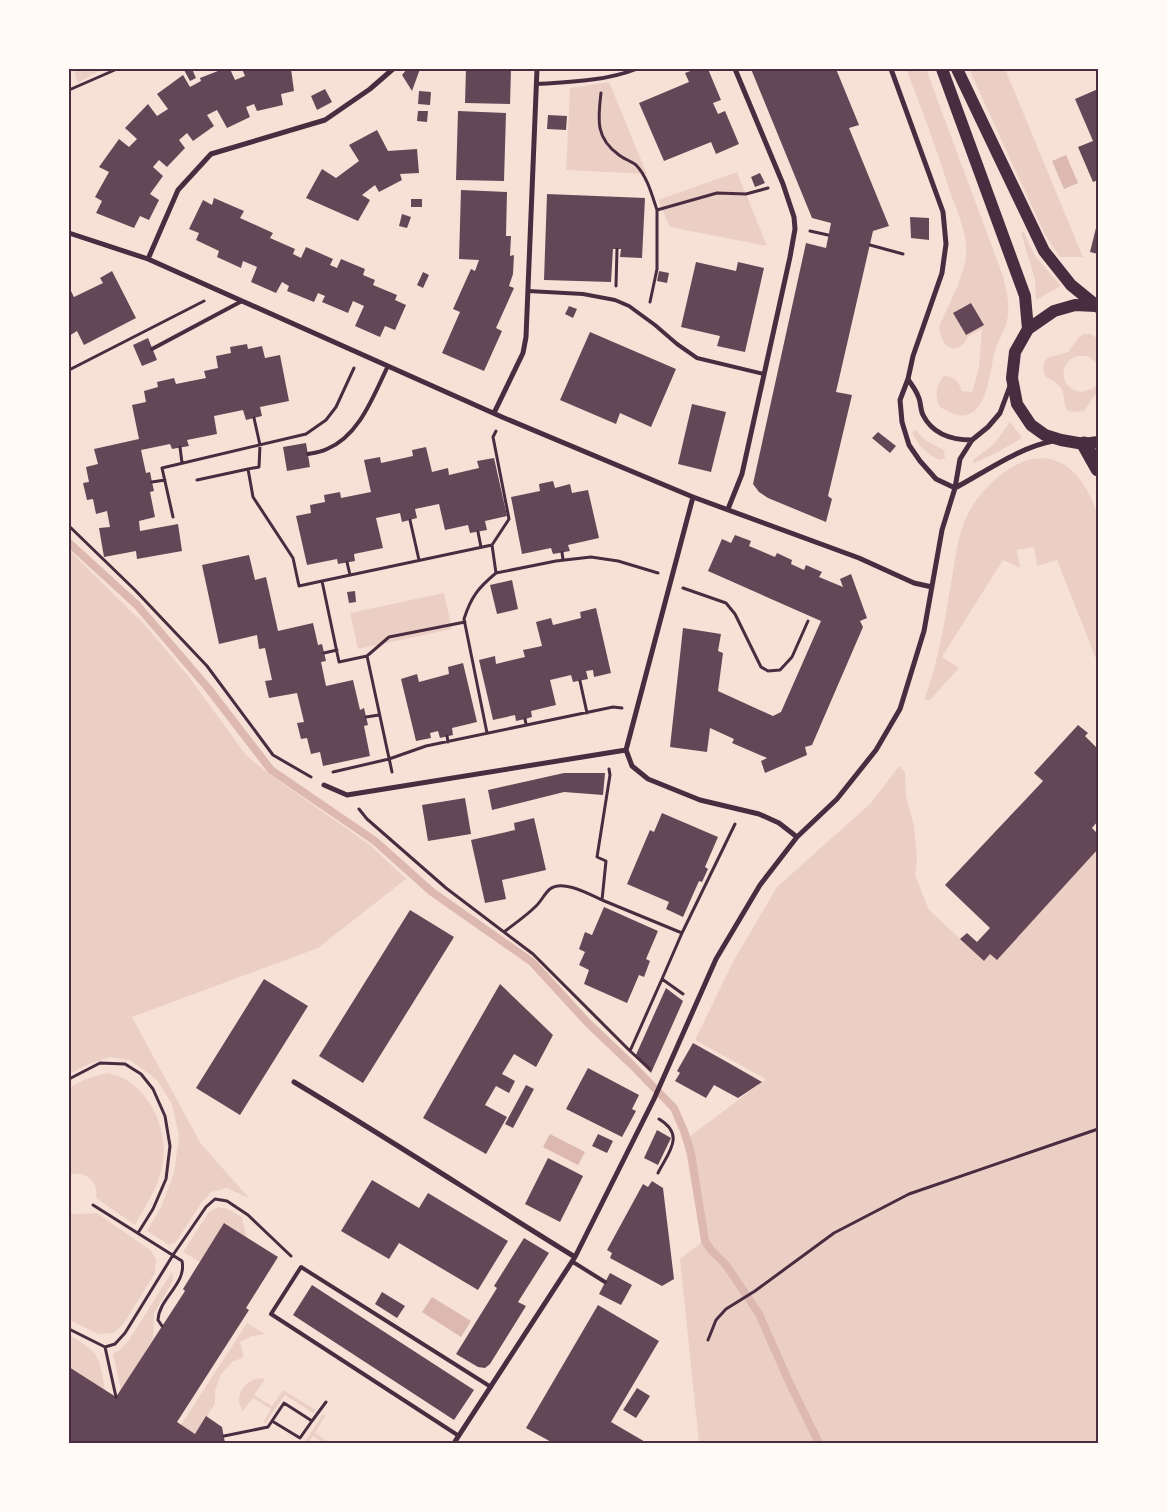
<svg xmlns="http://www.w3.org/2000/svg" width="1167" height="1512" font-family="'Archivo Narrow',sans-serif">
  <rect width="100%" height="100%" fill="#f7e1d7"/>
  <path fill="#ebcfc5" d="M73 69H103L78 83Z
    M906 69H926L1003 276C1007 292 1011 309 1006 325 1002 335 997 344 994 354 988 384 984 436 940 407 935 396 935 386 944 376 955 376 958 381 962 391L972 392 979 368 982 329C978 331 972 334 968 337 965 340 965 344 961 346 947 354 940 338 939 327 948 306 960 285 965 262 970 238 958 214 950 192 937 150 922 109 906 69Z
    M969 69H1005L1083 257H1060L1045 235Z
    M609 82 647 174 566 170 570 88Z
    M737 172 767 246 670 227 658 200Z
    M1024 232 1035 256 1061 286 1036 300 1035 279 1021 233Z
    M1084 334H1091L1098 339V365L1090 357C1062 349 1052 386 1081 392L1094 388 1098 382V394L1094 396 1084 411C1056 415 1069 402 1061 388 1057 382 1050 380 1045 376 1038 354 1055 357 1068 352L1079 337Z
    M1010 422 1022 438 996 453 974 463 973 460 994 444Z
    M916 430 925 440 944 450 945 458 940 460C927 455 917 444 912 432Z
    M1047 458C1052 460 1058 461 1063 464 1080 473 1091 496 1098 514V664L1057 560 1037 566 1034 547 1017 550 1020 568 1003 560 942 657 959 668 930 700H924C939 661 945 618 952 578 956 556 958 531 969 512 981 489 1007 465 1032 459 1037 458 1042 459 1047 458Z
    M69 550 144 624 189 677 246 755 269 774 370 845 406 879 318 948 132 1017 201 1144 250 1199 227 1188 211 1192 202 1202 176 1242 169 1245 147 1231 161 1207 174 1173 179 1136 172 1104 157 1080 130 1060 110 1057 89 1064 69 1074Z
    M444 593 452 629 358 649 350 613Z
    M899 766 905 772 906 796 914 826 917 858 915 875 929 910 984 961 990 954 997 959 1098 849V1443H699L680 1259 702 1242 684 1141 766 1079 695 1040 734 960 777 887 871 803Z
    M107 1073C113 1075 120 1076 125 1079 153 1096 167 1130 163 1162 160 1185 146 1205 135 1225L96 1198C99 1181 85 1170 69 1175V1088L86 1079Z
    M218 1207 228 1209 242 1217 247 1238 225 1223 200 1262 183 1252 209 1212Z
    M69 1212 75 1214 97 1213 150 1250 156 1259 155 1273 124 1323 114 1333 98 1334 69 1320Z
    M172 1272 173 1281 154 1313 153 1339 121 1390 113 1354 121 1349 129 1340Z
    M247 1323 265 1334 252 1336 240 1342 244 1357 232 1362 221 1374 215 1391V1404L195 1434 181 1425Z
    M69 1335C100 1353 99 1355 105 1390L69 1367Z
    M259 1378 265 1379 254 1395 272 1406 283 1390 316 1410 313 1413 285 1395 265 1424 263 1423 271 1409 253 1398 243 1411C233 1397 243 1381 259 1378Z
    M323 1414 325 1416 315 1433 330 1443H324L313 1436 308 1443H304Z"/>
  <path fill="#dcb8b0" d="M1066 155 1078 183 1064 189 1052 161Z
    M550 1134 585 1152 578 1165 543 1147Z
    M432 1297 471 1321 461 1337 422 1312Z"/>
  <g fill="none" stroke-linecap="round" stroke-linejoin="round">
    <path stroke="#dcb8b0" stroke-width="8" d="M69 543 137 605 208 688 271 770 375 841 432 892 532 962 587 1022 631 1064 674 1108 684 1131 691 1153 705 1241 711 1250 726 1265 759 1314 790 1384 819 1443"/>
  </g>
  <path fill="#644757" d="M187 69H192L196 78 190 81 184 70Z
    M223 69H230L235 80 245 76 242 69H291L294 91 281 94 283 105 257 111 254 104 246 107 250 117 227 128 217 110 207 115 214 126 193 141 187 133 179 140 185 148 167 167 159 160 153 167 163 176 150 194 159 200 149 220 140 216 134 228 96 213 102 201 95 197 109 172 99 167 119 139 129 147 137 139 125 128 148 104 157 116 168 109 157 94 183 75 190 87 201 81 200 78Z
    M407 69H420L412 91 402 75Z
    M466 69H511L510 104 465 103Z
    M696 69H708L721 100 713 103 718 114 725 111 739 144 716 154 711 142 664 161 639 103 689 82 685 73Z
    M751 69H836L859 125 849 128 889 226 873 231 836 392 852 395 828 496 832 499 826 522 768 498 759 492 753 484 806 243 826 248 831 223 812 218Z
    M325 89 332 102 317 110 311 96Z
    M1098 89V180L1093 182 1078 147 1093 141 1075 99Z
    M419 91 431 92 430 105 418 104Z
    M418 111H428L427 122 417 121Z
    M458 111 506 113 504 181 456 180Z
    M548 115 567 116 566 130 547 129Z
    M377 130 388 151 417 149 419 173 400 174 402 180 379 192 375 185 362 195 370 200 358 221 306 198 322 169 336 178 359 161 349 145Z
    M760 173 765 183 755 187 751 177Z
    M461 190 507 192 506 236H511L510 256 514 255 513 274 509 286 514 288 496 328 502 331 484 371 442 353 460 312 453 309 471 269 475 271 479 260 459 259Z
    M547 194 645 198 642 258 620 257 621 249H613L611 282 544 280Z
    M214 198 244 211 240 218 273 233 270 238 295 249 293 254 301 258 306 247 333 259 330 265 337 268 341 259 365 269 363 275 375 280 373 285 397 295 395 300 406 305 395 330 385 326 380 337 355 326 364 306 353 301 348 313 322 302 325 296 318 293 314 302 287 291 289 286 282 282 276 293 251 282 257 267 243 261 241 268 217 257 219 251 196 240 199 233 189 229 203 200 212 205Z
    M411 199H422V207H411Z
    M402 214 411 217 407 228 399 226Z
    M910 217 929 218V240L911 238Z
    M1098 220V254L1090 252Z
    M696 262 736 271 738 262 764 268 745 352 717 346 720 336 681 327Z
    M112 271 136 318 84 345 77 331 69 336V287L74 297 103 283 100 278Z
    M659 271 669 273 667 283 657 281Z
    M423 272 429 275 423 288 417 285Z
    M971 303 984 325 966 335 953 313Z
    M569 306 577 309 573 318 565 314Z
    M590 332 676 369 651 427 620 413 616 424 560 400Z
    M148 338 157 360 142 366 133 345Z
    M247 344 248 349 262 346 265 358 280 355 289 401 260 407 262 416 246 420 243 410 214 416 217 434 187 440 189 446 172 449 170 444 141 450 146 473 150 472 152 482 154 491 150 492 155 517 139 521 140 531 178 524 182 551 137 559 136 551 104 557 99 528 110 527 107 511 96 514 93 499 87 500 83 483 89 482 86 467 98 464 94 449 139 439 132 405 146 402 144 391 158 387 157 382 174 378 176 384 206 378 204 371 218 368 216 356 231 353 230 347Z
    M692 404 726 412 711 472 678 464Z
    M878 432 896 446 890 453 872 438Z
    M306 443 310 467 287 471 283 447Z
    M426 447 432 472 448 468 449 475 479 468 477 461 494 458 507 516 485 521 487 530 470 533 468 525 445 530 439 504 415 509 417 518 402 522 400 513 376 518 383 548 354 554 355 561 338 564 337 559 307 565 296 516 311 513 310 505 325 502 324 495 340 492 341 498 371 492 364 460 380 457 381 463 413 456 412 450Z
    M553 481 555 488 570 484 572 493 588 490 599 538 568 545 570 551 553 554 551 548 522 554 511 497 540 491 539 484Z
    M735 535 751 541 749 546 775 557 777 553 792 560 791 564 804 570 806 565 822 572 819 577 843 587 840 579 851 574 867 618 860 621 863 627 812 745 805 747 807 755 765 773 761 761 767 758 732 743 734 739 710 728 707 752 670 747 683 628 721 634 718 651 723 653 718 691 773 716 781 712 821 621 708 571 722 539 731 543Z
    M249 555 255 580 266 577 278 631 313 623 318 645 322 644 326 661 321 662 326 686 353 680 360 710 364 708 368 725 364 726 370 756 323 766 320 752 311 754 307 738 301 739 297 723 304 722 297 693 269 698 265 681 272 680 265 648 259 649 257 635 219 644 202 565Z
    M512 580 518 609 497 614 490 585Z
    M355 591 356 602 349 603 347 592Z
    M596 608 611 673 594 677 593 670 586 671 588 679 573 682 571 675 550 680 556 705 531 711 532 717 525 719 516 721 515 715 493 720 479 660 495 656 496 664 525 657 523 650 542 646 536 622 551 618 553 625 581 618 580 612Z
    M463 663 477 722 452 728 453 735 440 738 438 731 430 733 431 738 416 741 401 679 417 674 419 682 449 674 448 667Z
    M1078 725 1088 733 1085 736 1098 749V821L1092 828 1098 834V849L997 960 990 954 984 961 960 939 967 933 977 942 990 928 945 885 1043 781 1034 773Z
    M564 773H605L603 795 564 792 492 810 488 790Z
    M465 798 471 834 428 841 422 805Z
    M662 813 718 837 705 867 708 869 702 882 699 881 683 917 666 909 669 902 627 884 650 830 654 832Z
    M534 818 546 870 502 880 506 899 485 903 471 840 515 830 514 823Z
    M604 907 658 931 646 959 650 961 644 977 639 975 627 1003 584 984 589 970 579 965 585 952 579 949 585 932 592 935Z
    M410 910 454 937 363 1083 319 1056Z
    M264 979 308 1006 240 1115 196 1088Z
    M500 984 553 1035 536 1067 514 1054 502 1074 515 1081 509 1093 496 1086 485 1105 507 1117 486 1154 423 1118Z
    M666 988 683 1001 651 1073 635 1057Z
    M693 1043 727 1062 762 1082 738 1098 714 1085 706 1098 675 1081 680 1073 677 1071Z
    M588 1068 639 1095 632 1109 636 1111 622 1137 566 1109Z
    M526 1085 534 1089 513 1128 505 1124Z
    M657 1130 671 1138 658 1165 644 1158Z
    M598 1134 613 1141 607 1153 592 1146Z
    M548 1158 583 1176 560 1222 525 1204Z
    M372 1180 419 1208 428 1193 508 1241 478 1290 399 1243 389 1259 341 1231Z
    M652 1181 663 1188 674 1279 662 1286 610 1258 612 1253 607 1250 643 1184 648 1187Z
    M224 1223 278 1257 246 1308 249 1310 177 1422 195 1434 206 1416 222 1427 225 1443H69V1367L116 1397 185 1291 183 1289Z
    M524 1238 549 1253 518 1302 526 1306 490 1364 485 1368 478 1367 456 1354 497 1288 494 1286Z
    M610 1273 632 1285 621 1305 599 1294Z
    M312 1285 474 1390 454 1420 293 1315Z
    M382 1292 405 1306 397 1318 375 1304Z
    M598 1305 659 1341 611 1422 647 1443H553L526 1428Z
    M637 1388 650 1396 636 1418 623 1410Z"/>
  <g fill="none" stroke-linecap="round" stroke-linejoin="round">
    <path stroke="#4a2c40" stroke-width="3" d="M69 90 117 69
      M601 93C598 119 595 138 619 155 624 159 631 161 636 165 647 176 652 195 657 210L717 193 746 194 768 188
      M810 231 828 235
      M870 245 903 254
      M616 286 617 249
      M650 302 657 269V210
      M69 370 204 301
      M254 418 260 445 259 467 248 469 253 497 293 558 299 586 322 581
      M180 447 182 463
      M197 480 248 469
      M152 482 165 480
      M173 517 162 468 306 434 326 420 336 407 354 368
      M410 520 419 560
      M69 526 135 590 207 666 273 755 311 777
      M478 532 481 547
      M492 545 509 519 493 437 496 431
      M562 552 563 560
      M347 562 350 575
      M683 588 726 603 735 614 761 667 768 671 780 670 792 657 808 621
      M324 653 337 650
      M367 656 389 637 465 622
      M580 681 587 713
      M366 717 379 715
      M525 719 526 724
      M487 733 464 619C471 597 478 588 496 573
      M447 736 448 742
      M609 769 610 775 597 857 606 861 602 900 682 933 662 979 683 994
      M333 772 389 759 426 746 613 707 622 708
      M392 772 367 656 339 662 322 581 492 545 496 573 556 561 591 557 618 561 658 573
      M359 809 367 819 446 888 533 954 630 1051 650 1069
      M504 932C514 924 526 916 535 907 541 902 544 894 550 889 562 879 589 894 602 900
      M682 933 735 824
      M630 1051 662 979
      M69 1079 100 1063 125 1064 141 1074 153 1089 165 1116 170 1146 166 1179 153 1209 138 1233
      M658 1173C668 1153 686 1135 659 1119
      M93 1205 182 1261C187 1284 159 1298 158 1320L162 1326
      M69 1329 105 1347 115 1344 125 1333 173 1255 206 1207 215 1199 227 1201 248 1215 291 1256
      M708 1340 716 1320 726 1309 755 1291 834 1233 909 1194 1098 1129
      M105 1347 116 1397
      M272 1421 300 1438 312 1421
      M224 1436 268 1427 284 1403 312 1421 326 1402"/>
    <path stroke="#4a2c40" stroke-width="4" d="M537 84C569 82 606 81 636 69
      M528 291 583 294 615 300 629 306 655 325 677 344 697 358 764 374
      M152 349 242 301
      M308 454C314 453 321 452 327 449 360 435 373 396 388 366
      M573 1262 605 1282
      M459 1436 271 1314 301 1267 491 1387"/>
    <path stroke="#4a2c40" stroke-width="5" d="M891 69 943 212 946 244 942 273 913 356 908 379 900 400 902 422 909 445 920 461 936 479 955 488
      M69 233 148 259 502 417 693 497 859 558 914 583 932 587
      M148 259 178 190 211 154 325 120 370 89 393 69
      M908 379C911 384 916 390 918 396 921 401 920 409 923 415 933 435 952 440 972 440
      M494 413 523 353 526 337 537 69
      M955 488C985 472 1020 447 1053 441
      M693 497 626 750 632 766 648 779 700 800 759 814 779 823 797 837
      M728 509 742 474 790 257 795 229 794 217 783 184 735 69
      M324 785 347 795 626 750
      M294 1082C389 1139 481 1199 575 1257
      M454 1443 575 1257 654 1099 716 959 760 885 797 837 837 799 876 750 900 709 924 631 942 530 955 488 960 459 972 440 988 427 1000 413 1010 386"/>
    <path stroke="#4a2c40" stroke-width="12" d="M942 69 1025 296 1028 329
      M957 69 1044 251 1071 285 1098 307
      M1096 306 1075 305 1054 311 1028 329 1015 352 1012 378 1017 404 1031 425 1045 435 1061 440 1084 444 1098 442"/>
    <path stroke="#4a2c40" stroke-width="15" d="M1084 444 1098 469"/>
  </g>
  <rect width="1167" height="1512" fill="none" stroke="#fffaf5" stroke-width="140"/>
  <rect x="70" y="70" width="1027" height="1372" fill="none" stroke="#4a2c40" stroke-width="2"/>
</svg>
